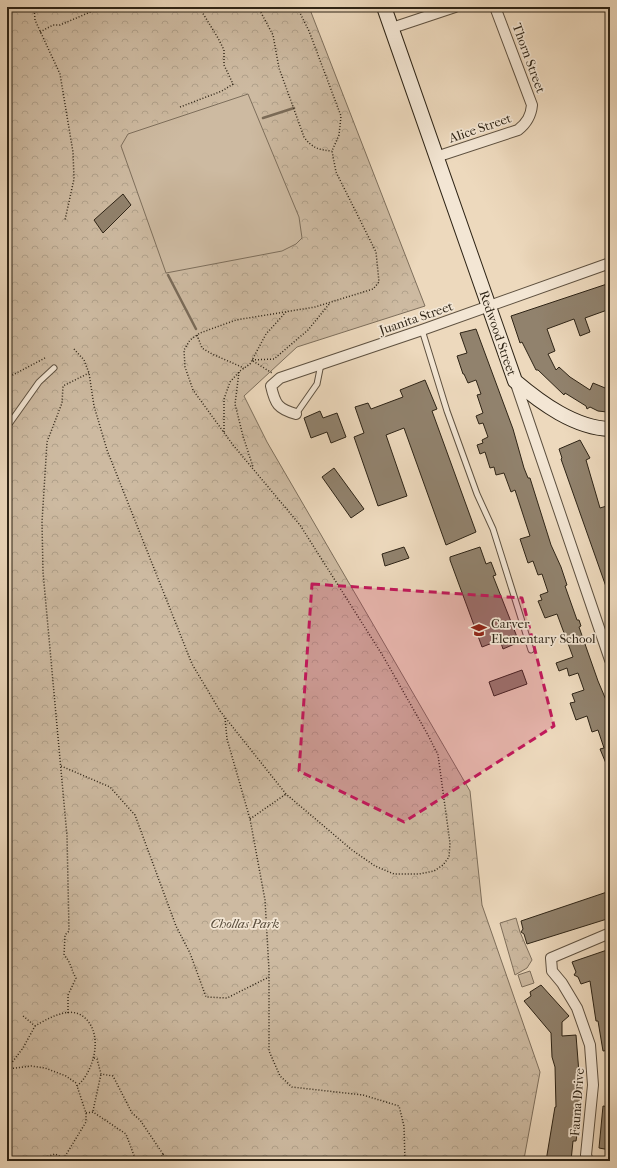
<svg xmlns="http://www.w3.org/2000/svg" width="617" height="1168" font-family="'IM FELL French Canon',serif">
  <defs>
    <pattern id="forest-crowns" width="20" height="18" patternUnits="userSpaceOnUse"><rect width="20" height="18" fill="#cdbaa1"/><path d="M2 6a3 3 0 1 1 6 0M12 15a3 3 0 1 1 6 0" fill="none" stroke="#b0a08a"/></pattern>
  </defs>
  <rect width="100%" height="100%" fill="#edd9bd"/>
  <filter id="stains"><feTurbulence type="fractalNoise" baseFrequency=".005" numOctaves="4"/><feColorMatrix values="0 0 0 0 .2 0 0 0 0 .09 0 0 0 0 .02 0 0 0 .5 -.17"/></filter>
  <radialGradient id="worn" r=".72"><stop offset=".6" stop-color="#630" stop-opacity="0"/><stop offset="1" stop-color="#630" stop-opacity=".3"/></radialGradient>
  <path fill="url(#forest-crowns)" stroke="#7e6f5c" d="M7 7H309L425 306 297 347 244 396 267 442 470 791 482 905 540 1072 524 1159 525 1161H7Z
    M516 918 520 932 532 960 527 968 515 975 500 923Z"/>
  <path fill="#cdbaa1" stroke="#7e6f5c" d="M248 94 299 217 302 238 296 244 282 251 166 273 121 146 128 134Z
    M530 971 534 983 522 987 518 975Z"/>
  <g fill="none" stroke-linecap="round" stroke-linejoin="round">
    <path stroke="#7a6b58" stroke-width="2.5" d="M263 118 294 108
      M168 275 196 329"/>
  </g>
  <path fill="#91826d" stroke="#2e2416" d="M123 194 131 205 103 233 94 220Z
    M610 283V309L585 318 590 332 580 336 574 319 547 329 555 351 548 354 556 370 559 367 570 377 590 390 593 383 610 390V410H607V412L598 411 590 407 587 409 586 406 565 393 564 395 538 370H536L522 342 520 343 511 316Z
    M476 329 513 429 524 468 528 478H530L551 545 561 567 567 585 565 586 577 620H579L581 626 579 627 598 681 609 707 608 708 610 714V773L600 749 604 748 598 730 592 732 587 716 576 720 570 703 575 702 572 694 584 690 578 673 569 676 567 668 559 671 556 663 573 657 557 614 545 618 538 601 542 600 540 595 548 592 542 574 538 575 533 561 528 563 520 539 530 536 515 490 511 492 504 473 496 475 494 467 490 468 485 452 480 454 477 445 483 443 482 440 488 437 483 423 479 424 476 416 483 413 477 395 481 394 476 380 468 383 464 374H463L457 356 467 353 460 333Z
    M425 380 437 409 432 411 476 532 446 545 404 428 386 435 407 496 378 506 354 437 364 433 355 407 368 403 371 409 403 397 400 390Z
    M320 411 323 418 337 413 346 437 331 443 327 432 311 438 304 418Z
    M580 440 590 458 586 460 600 508 610 505V525L607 526 610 533V598L561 459 562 458 559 449Z
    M334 468 364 509 351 518 322 477Z
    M404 547 409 558 385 566 382 554Z
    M480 547 486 564 491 562 496 575 493 576 519 642 503 649 500 640 482 647 450 560V557Z
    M522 670 527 684 494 696 489 682Z
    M610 891V915L607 916V919L527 944 524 934 521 932 523 929 521 921Z
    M610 949V1050L603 1051 598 1021H596L590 981 581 984 578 977 574 975 576 972 572 962Z
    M541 985 569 1016 562 1022V1036L576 1035 581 1099 578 1128 576 1141H573L571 1161H546L555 1107H556L555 1067 552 1057 551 1033 524 1001 531 996 530 992Z
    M603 1106 610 1107V1150L599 1148Z"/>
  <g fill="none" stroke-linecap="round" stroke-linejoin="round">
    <defs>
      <path id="lane" d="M422 330 447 411 477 494 493 529 531 650
        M296 414 317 384 321 364
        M7 427 39 382 54 368"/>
      <path id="street" d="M392 28 455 7
        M436 157 518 130C527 123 531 116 532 105L495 7
        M515 381 610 660
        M296 414C278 409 275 404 271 386L280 378 422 330 610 263
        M588 1161 586 1155 593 1085 590 1045 577 1008 562 983 552 971 551 958 610 933"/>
      <path id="secondary" d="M384 7 515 381C541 403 575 428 610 429"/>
    </defs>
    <use href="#lane" stroke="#5e5140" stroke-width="7"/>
    <use href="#street" stroke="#5e5140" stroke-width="12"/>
    <use href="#secondary" stroke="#2e2416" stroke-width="16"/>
    <path stroke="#2e2416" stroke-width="1.5" stroke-dasharray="1 2" stroke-linecap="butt" d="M34 7 35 20 60 74 73 152 74 179 65 220
      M258 7 273 35 279 68 304 137C312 148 319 150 332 151
      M40 32 53 25H60L102 7
      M180 107 222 91 233 84 224 65V50L218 38 199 7
      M197 335 202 348 212 354 244 368
      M74 349 84 360 89 373 94 406 107 450 192 664 220 711 286 794 352 850 375 866 394 874H419L434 871 443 865 449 857 450 843 438 755 428 735 383 656 300 525 233 445 193 390 185 367 184 350 190 340 200 333 236 320 315 307 373 289 379 282 376 252 336 172 332 151 339 135 341 116 309 31 297 7
      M252 360 274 359 308 330 330 303
      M253 361 272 373
      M239 372 235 404 243 436 253 467
      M7 378 45 358
      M224 432V399L230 382 240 371 250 364 266 334 286 312
      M225 718 227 739 250 819 265 900 269 970V1051L280 1076 292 1087 363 1095 399 1106 404 1126 405 1161
      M61 766 110 787 135 815 176 926 190 953 206 997 227 998 269 977
      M250 819 286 794
      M68 1013V995L76 978C71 970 71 962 64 955L65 935 69 931 67 836 43 572 42 522 47 442 62 403 63 386 89 373
      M35 1026C47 1019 67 1007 81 1015 105 1030 95 1071 77 1086
      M94 1058 97 1059 101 1074 113 1076 132 1113 140 1120 163 1154 159 1161
      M7 1069 31 1066 45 1068 66 1076 76 1083 86 1113V1122L64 1158
      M7 1069 23 1048 35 1026 22 1015
      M93 1111 101 1074
      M86 1113 93 1112 126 1134 136 1161
      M163 1154 167 1161
      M40 1161 43 1158 55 1154 70 1161"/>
    <use href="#lane" stroke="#f3e6d4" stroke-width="5"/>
    <use href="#street" stroke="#f3e6d4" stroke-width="10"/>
    <use href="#secondary" stroke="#f3e6d4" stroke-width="14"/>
  </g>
  <path fill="#c2185b" fill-opacity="0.2" stroke="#c2185b" stroke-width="3" stroke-dasharray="8 5" stroke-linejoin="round" d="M312 584 522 598 554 726 404 822 299 771Z"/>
  <defs>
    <symbol id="school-bare" viewBox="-9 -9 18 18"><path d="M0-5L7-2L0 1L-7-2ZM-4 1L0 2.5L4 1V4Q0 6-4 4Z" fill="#8f2418" stroke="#f3e6d4" stroke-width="2.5" paint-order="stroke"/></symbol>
  </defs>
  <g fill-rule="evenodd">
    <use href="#school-bare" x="468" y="619" width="22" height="22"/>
  </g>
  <g text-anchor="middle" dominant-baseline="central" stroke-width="3.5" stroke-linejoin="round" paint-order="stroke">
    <g font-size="13" fill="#2e2416" stroke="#f3e6d4">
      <text transform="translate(529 58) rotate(70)">Thorn Street</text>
      <text transform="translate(480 128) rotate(-19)">Alice Street</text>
      <text transform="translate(416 318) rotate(-19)">Juanita Street</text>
      <text transform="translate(498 333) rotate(71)">Redwood Street</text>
      <text transform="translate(577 1102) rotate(-86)">Fauna Drive</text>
    </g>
    <g font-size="13" fill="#2e2416" stroke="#f3e6d4" text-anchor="start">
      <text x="491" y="623">Carver<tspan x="491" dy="15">Elementary School</tspan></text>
    </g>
    <g font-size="13" font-style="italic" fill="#564a39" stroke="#f3e6d4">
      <text x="245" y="923">Chollas Park</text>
    </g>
  </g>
  <rect width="617" height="1168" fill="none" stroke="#edd9bd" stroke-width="24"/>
  <rect x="8" y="8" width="601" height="1152" fill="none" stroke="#2e2416" stroke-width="2"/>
  <rect x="12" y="12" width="593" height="1144" fill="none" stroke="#2e2416"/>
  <rect width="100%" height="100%" filter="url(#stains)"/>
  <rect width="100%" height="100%" fill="url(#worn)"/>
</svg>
